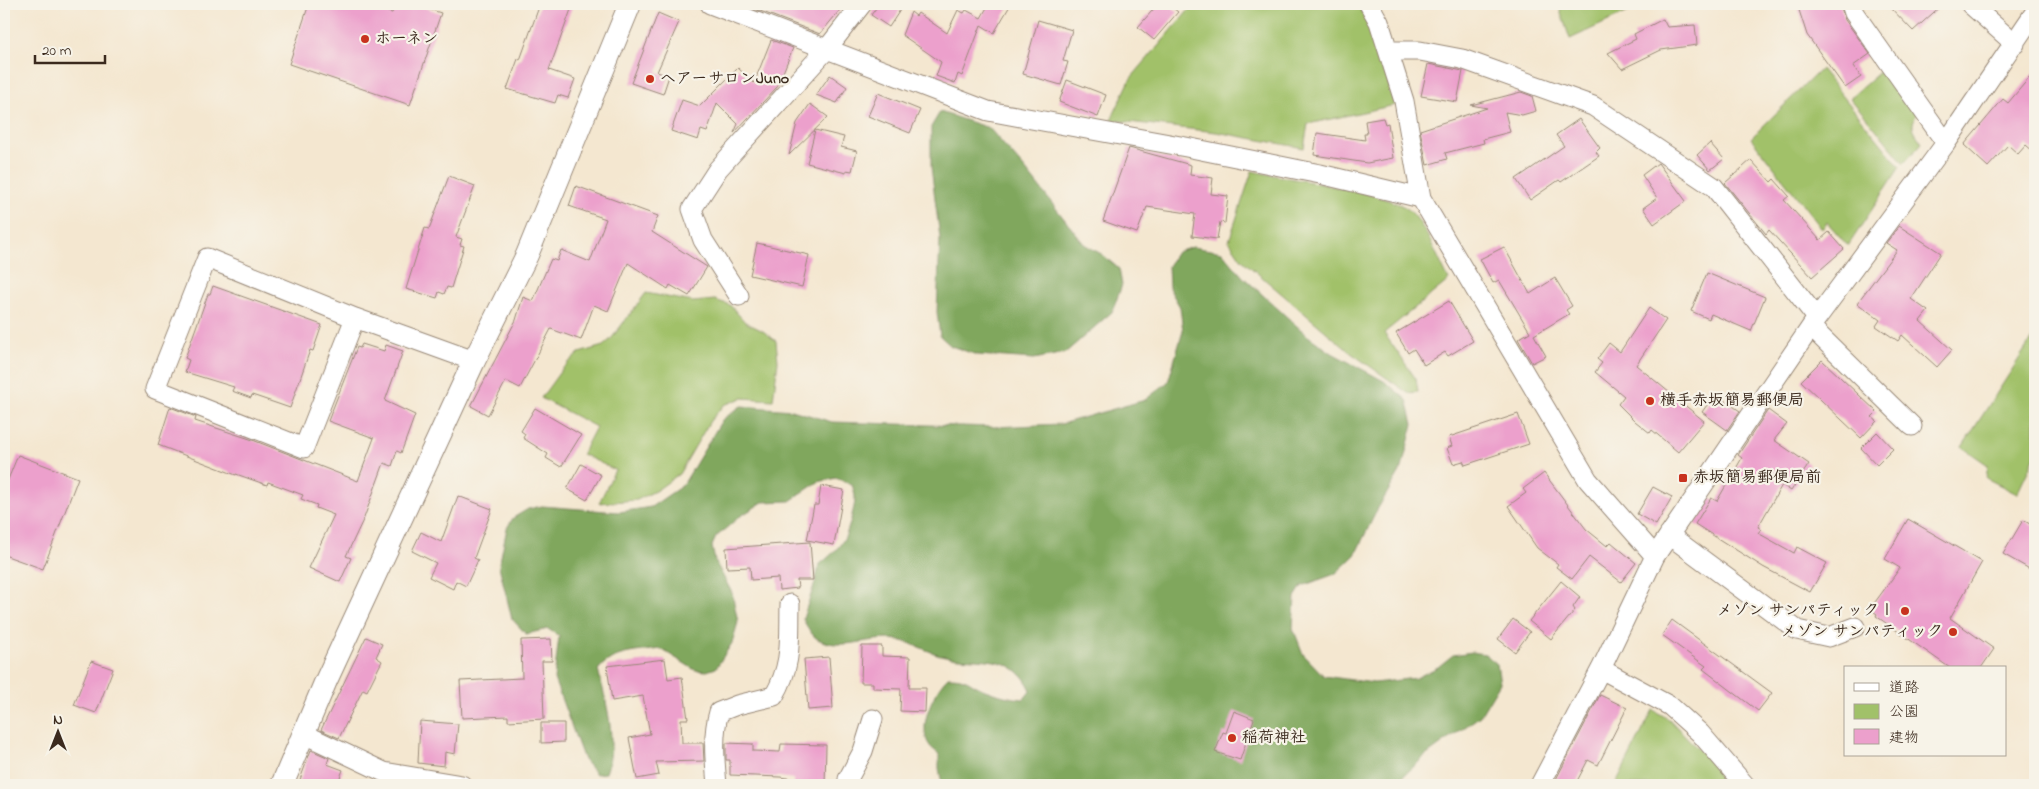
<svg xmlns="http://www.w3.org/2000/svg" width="2039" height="789" font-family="'Indie Flower','Klee One',sans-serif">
  <rect width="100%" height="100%" fill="#f7f3e8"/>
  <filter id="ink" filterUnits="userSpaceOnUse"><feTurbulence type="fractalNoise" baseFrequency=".02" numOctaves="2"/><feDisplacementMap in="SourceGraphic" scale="10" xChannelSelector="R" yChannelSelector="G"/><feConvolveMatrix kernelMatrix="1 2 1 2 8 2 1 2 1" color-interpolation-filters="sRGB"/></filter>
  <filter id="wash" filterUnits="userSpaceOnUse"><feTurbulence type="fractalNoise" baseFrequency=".0096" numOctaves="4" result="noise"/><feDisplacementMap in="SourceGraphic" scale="20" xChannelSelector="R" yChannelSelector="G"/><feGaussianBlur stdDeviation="1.12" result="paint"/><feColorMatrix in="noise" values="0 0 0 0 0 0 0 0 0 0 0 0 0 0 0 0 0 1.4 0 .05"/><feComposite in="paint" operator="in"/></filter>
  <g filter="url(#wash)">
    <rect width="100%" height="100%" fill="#f4e7d0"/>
    <path fill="#a1c169" stroke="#6e7644" d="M1194 4H1358L1379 47 1395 105 1308 124 1304 148 1216 132 1111 120 1131 78Z
      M1558 4H1645L1570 39Z
      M1821 69 1900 167 1848 246 1827 222 1822 229 1751 138Z
      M1883 69 1917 114C1909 127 1914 131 1922 143L1904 163 1850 98Z
      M1252 171C1283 178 1389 193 1409 210 1425 224 1439 261 1449 280L1384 333 1416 379 1418 392 1408 393 1351 353 1242 260 1229 241Z
      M646 293 693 302 715 300 730 305 745 322 763 331 776 341 778 361 773 400 742 398 724 405 710 421 679 474 657 490 637 500 599 503 615 470 582 454 596 427 541 398 562 369 579 353 603 346 611 339Z
      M2035 334V456L2017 494 1986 478 1988 465 1962 447Z
      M1653 710 1669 719 1733 785H1615Z"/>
    <path fill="#80a75d" stroke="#5e683e" d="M940 112 989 128 1025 169 1084 244 1103 255 1119 269 1122 285 1112 312 1065 353 1034 359 977 355 951 346 940 336 937 312 940 238 931 167V127Z
      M1193 247 1222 252 1243 277 1308 336 1332 353 1384 381 1407 400 1413 424 1402 468 1377 510 1355 555 1335 574 1302 586 1295 597 1293 628 1303 654 1324 676 1374 683 1416 678 1438 667 1453 655 1471 652 1485 654 1497 664 1500 683 1480 716 1424 757 1394 785H942L939 768V754C937 752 932 749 930 746 916 728 934 690 948 677 969 677 968 683 985 690 998 695 1010 698 1024 699L1031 690C1013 651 979 663 945 656 929 653 914 643 898 640 872 635 840 653 816 638 811 634 806 625 803 619 808 601 816 584 819 565 840 548 846 541 852 515 855 503 857 497 852 485L836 478 818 482 790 501 763 502 739 517 716 537 712 546 715 561 732 593 738 622 732 643 716 668 707 671 695 670 661 649C640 652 612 651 598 670 606 700 618 742 606 773L596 774 584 760 554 679 559 636 548 629 526 634 512 619 499 566 507 528 513 518 528 509 542 506 619 512 651 507 683 485 722 420 741 406 792 410 832 422 993 427 1061 424 1145 400 1168 382 1183 331 1180 307 1169 288 1168 266 1177 252Z"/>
    <g id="blocks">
      <path fill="#eca0cc" d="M309 4H363L392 13 396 4H413L441 13 410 105 289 64Z
        M540 4H573L549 70 575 79 568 98 558 95 555 103 507 89 518 59 520 60Z
        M742 4H845L820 34Z
        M879 4H904L889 27 871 15Z
        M989 4H1011L994 33 981 25 962 76 958 74 955 83 936 76 941 62 902 35 911 12 916 16 918 13 947 33 958 10 964 13 966 10 981 18Z
        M1158 4H1168L1178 12 1154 40 1138 27Z
        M1797 4H1840L1845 20 1870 54 1853 66 1861 77 1845 88 1807 35Z
        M1887 4H1943L1913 31Z
        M658 13 679 22 657 72 669 76 663 94 631 83Z
        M1663 19 1667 27 1695 25 1697 45 1661 50 1622 69 1608 53 1636 39 1634 34Z
        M1038 20 1072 30 1063 61 1068 62 1061 85 1023 74Z
        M771 40 793 48 777 87 734 133 738 124 717 103 707 132 701 130 698 140 671 131 682 100 700 106 738 68 754 83Z
        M1428 64 1463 71 1457 102 1421 96Z
        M2035 71V153L2026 145 2018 154 2008 145 1988 167 1964 145 2003 99 2008 103Z
        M830 75 847 87 837 103 816 95Z
        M1067 80 1106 95 1098 117 1059 102Z
        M1521 92 1532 96 1536 111 1522 115 1505 112 1510 132 1483 139 1484 143 1445 153 1447 159 1427 165 1420 130 1487 108 1471 105Z
        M878 93 920 110 910 133 868 116Z
        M810 104 828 117 789 155 797 123Z
        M1383 118 1385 124 1388 123 1393 158 1367 163 1314 155 1317 133 1365 140 1364 134H1367L1365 121Z
        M1579 119 1600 148 1596 152 1599 156 1561 182 1559 180 1530 200 1516 179 1564 146 1556 135Z
        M815 130 844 137 841 147 857 151 852 171 846 170V173L807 163Z
        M1710 143 1724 159 1710 170 1697 155Z
        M1129 148 1191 165 1190 175 1213 178 1211 194 1228 196 1225 223 1220 222 1217 239 1192 236 1195 214 1147 207 1137 233 1103 221Z
        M1751 160 1771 182 1774 179 1789 196 1784 200 1820 240 1829 232 1844 249 1812 277 1769 230 1766 234 1725 183Z
        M1658 163 1686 201 1654 224 1643 208 1657 198 1642 175Z
        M449 176 475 186 456 237 462 239 460 245 464 246 451 288 447 287 444 294 439 292 437 298 406 289 425 228 429 229Z
        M576 186 658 216 652 232 707 267 689 296 670 285 668 289 628 263 608 311 594 305 581 340 551 329 520 388 506 381 488 415 471 406 516 320 523 297 533 301 551 259 557 261 561 250 590 262 606 219 569 206Z
        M1899 226 1941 253 1911 299 1928 311 1920 321 1952 350 1937 367 1902 335 1898 341 1876 326 1880 320 1857 303 1897 250 1886 243Z
        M757 243 809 255 802 287 750 275Z
        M1504 247 1530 294 1555 278 1572 306 1566 310 1569 314 1534 335 1546 356 1532 363 1518 339 1530 332 1499 280 1493 283 1480 259Z
        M1707 273 1765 297 1751 331 1711 314 1709 319 1691 311Z
        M213 286 322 325 313 351 310 350 290 408 252 395 251 398 232 391 234 387 185 372 189 360 185 358 208 294H210Z
        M1449 301 1473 341 1448 356 1445 352 1424 365 1414 349 1408 353 1396 333Z
        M1649 308 1666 320 1636 365 1704 421 1678 452 1652 430 1650 433 1635 421 1618 404 1624 396 1595 372 1602 363 1597 359 1609 343 1620 352Z
        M362 344 384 351 386 345 403 351 385 401 415 415 401 453 397 451 392 466 384 463 364 518 346 556 351 558 340 582 309 568 334 515 316 508 317 505 301 499 303 495 268 482 267 485 236 474V475L158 445 170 407 196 417 195 421 250 439 358 481 374 438 328 421 357 347 360 348Z
        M1822 360 1877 412 1872 417 1877 421 1861 438 1801 381Z
        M1715 394 1740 411 1727 430 1702 412Z
        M535 408 581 435 561 467 546 458 548 454 523 438 525 434 521 431Z
        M1768 410 1787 424 1774 440 1809 464 1791 491 1782 485 1758 527 1761 529 1758 533 1794 553 1797 547 1827 563 1810 592 1763 567 1695 524 1711 498 1717 501 1742 458 1738 455Z
        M1518 414 1529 444 1465 465 1463 461 1453 464 1447 448 1452 446 1449 437Z
        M1877 432 1893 449 1877 465 1861 448Z
        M18 455 78 478 43 569 4 555V483L7 482Z
        M581 464 601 475 587 500 567 489Z
        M1544 473 1586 529 1607 546 1611 542 1636 563 1621 582 1589 557 1572 579 1556 567 1558 564 1537 548 1508 506 1526 493 1523 489Z
        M821 486 844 490 834 545 807 540 814 505H818Z
        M1653 487 1672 497 1656 525 1637 514Z
        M458 496 492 509 474 558 478 560 466 586 456 581 453 589 429 577 436 563 412 551 421 532 441 542Z
        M1908 519 1982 562 1950 618 1994 649 1981 668H1950L1876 616 1877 614 1870 609 1900 568 1885 559Z
        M2023 520 2035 527V572L2003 554Z
        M810 542 813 580H797L798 588 779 590 778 578 751 580 750 567 727 568 726 548Z
        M1561 581 1580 597 1573 607 1575 610 1551 639 1529 621Z
        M1513 619 1530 632 1515 652 1498 639Z
        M1672 620 1772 693 1758 711 1703 669 1706 666 1662 635Z
        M366 637 382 644 376 657 382 661 367 691 363 689 339 738 321 730Z
        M551 639 552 661H542L544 719 508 721V716L462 718 460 681 522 678 521 640Z
        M862 646H882V656L910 657 909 688H926L925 712 900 711 901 689 873 688V683H861Z
        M829 657 833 708 808 710 804 659Z
        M665 659 668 679 682 677 688 719H681L682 743H703L704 761 656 762 659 775 637 779 629 738 650 734 643 696 612 701 607 666Z
        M91 661 113 669 96 713 74 705Z
        M1600 695 1627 708 1598 765 1588 760 1575 785H1553Z
        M1234 711 1254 719 1240 760 1215 752 1223 732 1226 733Z
        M420 721 458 724 455 754 445 752 444 766 418 763Z
        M541 723H564V742L541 743Z
        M726 743 753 744V751L780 752 781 744 826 745 825 785H793V779L780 777 730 775V760H726Z
        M311 750 329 758 327 764 343 770 337 785H298Z"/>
    </g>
  </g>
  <g filter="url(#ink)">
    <use href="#blocks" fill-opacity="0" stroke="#988877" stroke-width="1"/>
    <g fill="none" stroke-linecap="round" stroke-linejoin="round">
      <defs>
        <path id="minor" d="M710 4 988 111 1186 147 1320 174 1421 198
          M1369 4 1379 22 1404 101 1421 198 1588 480 1655 556
          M1851 4 1854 13 1946 143
          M1970 4 2015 44
          M1389 51H1420L1462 59 1593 106 1714 187 1817 318
          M739 296 703 240 692 209 718 169 826 50 862 4
          M355 318 304 448 155 389 207 258 355 318 474 361
          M1811 327 1912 426
          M1669 535 1797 630 1829 637 1855 627
          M1601 669 1670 706 1700 733 1745 785
          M304 734 384 772 462 785
          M717 785C715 762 712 735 719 712L737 705 774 696C793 664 789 639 790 604
          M848 785V779L863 751 873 719
          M1540 785 1601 669 1655 556 1817 318 1946 143 2035 12"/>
        <path id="tertiary" d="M282 785 325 683 474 361 527 255 630 4"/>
      </defs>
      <use href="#minor" stroke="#988877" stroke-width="21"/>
      <use href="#tertiary" stroke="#988877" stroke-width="24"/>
      <use href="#minor" stroke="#fff" stroke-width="19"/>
      <use href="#tertiary" stroke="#fff" stroke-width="22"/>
    </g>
  </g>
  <g fill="#c8321e" stroke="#f7f3e8" stroke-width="2">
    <circle cx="365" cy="39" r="5"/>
    <circle cx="650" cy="79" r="5"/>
    <circle cx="1650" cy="401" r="5"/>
    <rect x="1678" y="473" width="10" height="10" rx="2.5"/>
    <circle cx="1905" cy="611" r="5"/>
    <circle cx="1953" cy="632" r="5"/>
    <circle cx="1232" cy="738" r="5"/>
  </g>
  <g text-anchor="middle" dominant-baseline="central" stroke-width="4.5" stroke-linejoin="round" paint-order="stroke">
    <g font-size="16" font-weight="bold" fill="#3b2a1e" stroke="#f7f3e8" text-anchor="start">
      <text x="375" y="39">ホーネン</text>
      <text x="660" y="79">ヘアーサロンJuno</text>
      <text x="1660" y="401">横手赤坂簡易郵便局</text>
      <text x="1693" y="478">赤坂簡易郵便局前</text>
      <text x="1895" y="611" text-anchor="end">メゾン サンパティックⅠ</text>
      <text x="1943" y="632" text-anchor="end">メゾン サンパティック</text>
      <text x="1242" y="738">稲荷神社</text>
    </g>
  </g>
  <rect width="2039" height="789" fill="none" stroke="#f7f3e8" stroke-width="20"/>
  <rect x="1844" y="666" width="162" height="90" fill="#f7f3e8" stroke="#aca397"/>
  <rect x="1854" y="683" width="25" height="8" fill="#ffffff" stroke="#aca397"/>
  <text x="1889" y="692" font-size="15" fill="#3b2a1e">道路</text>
  <rect x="1854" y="704" width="25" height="15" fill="#a1c169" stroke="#aca397"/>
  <text x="1889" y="716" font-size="15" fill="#3b2a1e">公園</text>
  <rect x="1854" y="729" width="25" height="15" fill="#eca0cc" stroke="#aca397"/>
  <text x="1889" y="742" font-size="15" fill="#3b2a1e">建物</text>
  <g transform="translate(58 732)" stroke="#f7f3e8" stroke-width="4" paint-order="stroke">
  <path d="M0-4L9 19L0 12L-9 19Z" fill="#3b2a1e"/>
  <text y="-8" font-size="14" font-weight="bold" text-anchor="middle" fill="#3b2a1e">N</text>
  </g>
  <path d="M35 55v8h70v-8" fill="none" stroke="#3b2a1e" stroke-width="2.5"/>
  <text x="42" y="55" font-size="15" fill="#3b2a1e" stroke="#f7f3e8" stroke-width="4" paint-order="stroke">20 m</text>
</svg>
